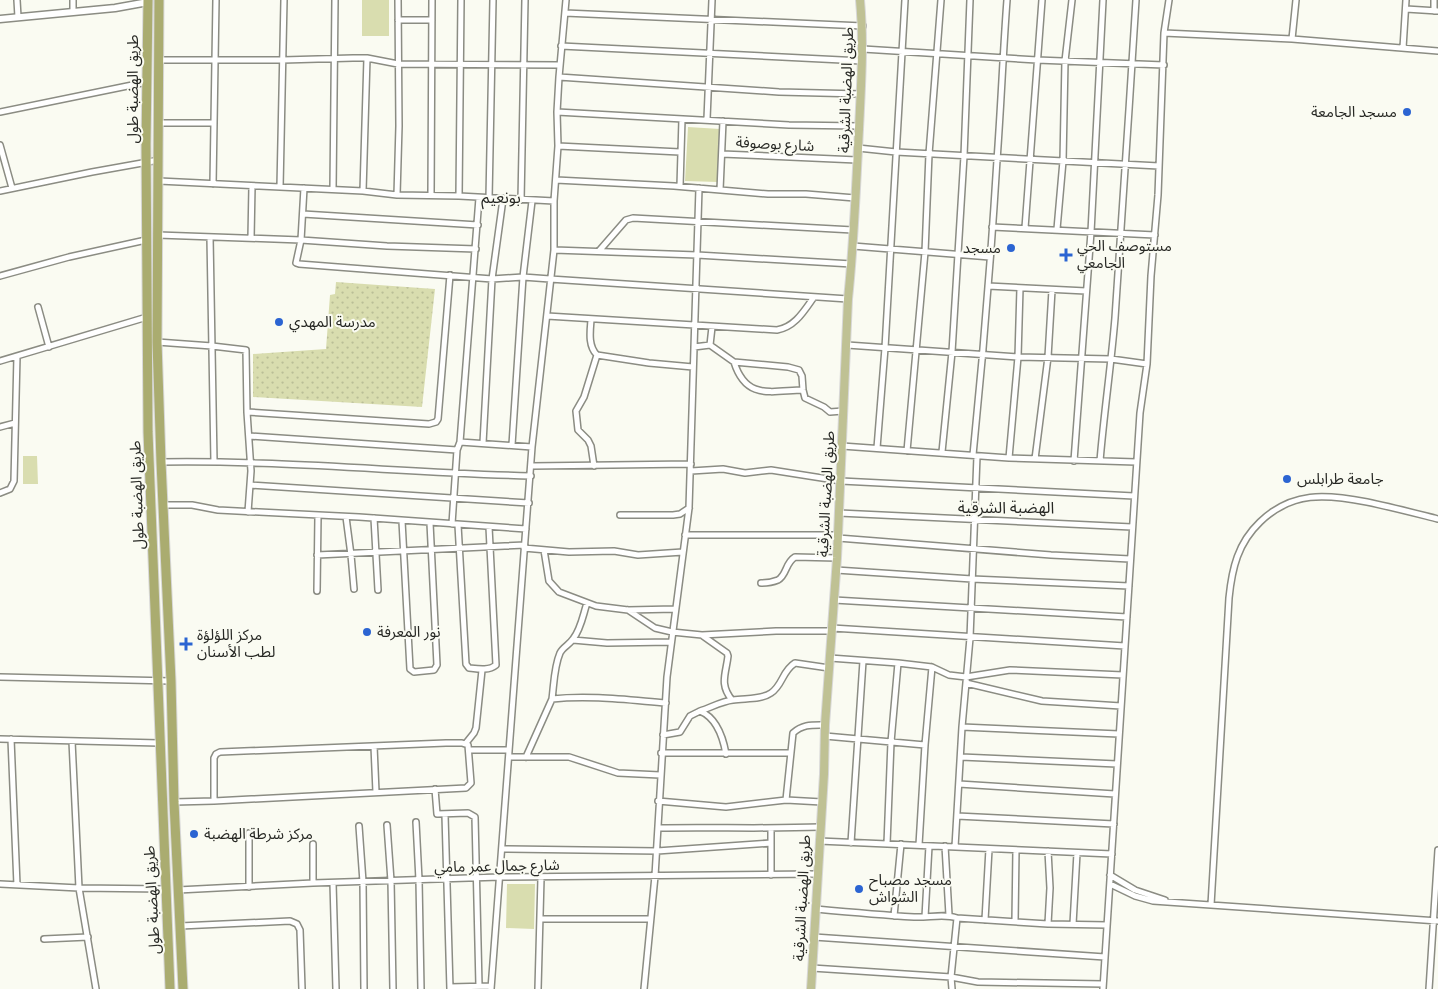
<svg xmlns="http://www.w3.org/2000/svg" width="1438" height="989" font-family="Karla,'Noto Sans Arabic',sans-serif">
  <defs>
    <pattern id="green-dots" width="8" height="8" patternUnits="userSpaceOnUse" patternTransform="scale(1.25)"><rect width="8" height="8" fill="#d9ddaf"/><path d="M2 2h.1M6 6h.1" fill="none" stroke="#babe96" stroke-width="1.8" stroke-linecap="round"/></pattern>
  </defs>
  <rect width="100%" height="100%" fill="#fafbf2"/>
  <path fill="url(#green-dots)" d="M336 282 435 289 422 407 253 397V354L326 349 330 295 335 294Z"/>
  <path fill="#d9ddaf" d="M362 0H389V36H362Z
    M688 127 720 129 718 182 685 181Z
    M23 456H37L38 484H23Z
    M507 884H535L534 929 506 928Z"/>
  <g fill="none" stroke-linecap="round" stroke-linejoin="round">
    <defs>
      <path id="minor" d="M17 0 18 17
        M73 0V11
        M1406 9 1438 11
        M1434 11V0
        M565 13 863 26
        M398 20H432
        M1164 33 1292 39 1438 51
        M1292 39 1296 0
        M561 46 862 61
        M1403 48 1406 0
        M863 49 1037 60 1164 65
        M158 60H283L353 58H367L398 64 559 65
        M559 77 779 92 861 94
        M0 112 147 82
        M557 112 789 125 859 126
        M707 119 712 0
        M159 123H214
        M0 145 12 188
        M558 146 680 152
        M858 148 896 152 1159 166
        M722 154 857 160
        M556 180 674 186 768 194H806L855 198
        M159 181 363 191 397 195 459 196 554 201
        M213 184 216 0
        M680 186 682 119
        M280 187 284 0
        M304 188 301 240 296 263 299 264 492 279 523 277 550 279 848 299
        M333 189 335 0
        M720 190 723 121
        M0 191 92 172 159 160
        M363 191 367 58
        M397 195 399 126 398 0
        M431 195 432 0
        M459 196 461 0
        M489 198 493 0
        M521 200 525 0
        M303 214 478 225
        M992 227 1155 235
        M1025 228 1042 0
        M1057 229 1063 161 1065 61 1072 0
        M158 235 301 240 387 246 476 249
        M210 237 214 461
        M251 238 252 186
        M853 246 990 257
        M554 250 697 255 852 264
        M599 251 626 220 633 218 853 230
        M0 276 69 257 146 240
        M988 286 1086 291
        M38 307 49 347
        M547 316 777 330C795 327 804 311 814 297
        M591 320C590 332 588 346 597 355L649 363 693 367
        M157 342 212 346 246 350 247 412 251 471 248 512
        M710 345 712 327
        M847 345 1018 357 1111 359 1147 364
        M694 347 710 345 734 362 788 367 799 370 802 376 803 390 805 398 824 407 830 412 843 411
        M0 361 147 317
        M734 362C746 400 770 391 803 390
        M247 412 429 424 436 422 438 419 450 275
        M0 427 15 423
        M249 436 457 450
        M460 442 532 447
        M483 443 492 279 503 199
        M512 445 523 277 532 201
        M842 446 1009 458 1136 462
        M877 448 885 348 905 0
        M907 451 925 252 929 154 941 0
        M942 452 952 352 964 156 970 0
        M973 455C983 357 991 258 997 160 1001 106 1003 53 1007 0
        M1009 458 1018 357 1020 288
        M1035 459 1048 357 1052 290
        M1074 461 1091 232 1103 0
        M1100 461C1104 413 1111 366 1115 318 1123 212 1129 106 1136 0
        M161 462C285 460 407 473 531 476
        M532 466 691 464
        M594 466 591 446 588 440 578 430 576 411 584 397 597 355
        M691 471 723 469 745 473 771 470 841 481 1134 496
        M250 485 529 503
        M0 493 10 489 14 481 17 356
        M163 505H192L218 510 359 517 526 529
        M839 513 1132 527
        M620 515H673L680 514 689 508
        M346 517 351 555 354 589
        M374 518 378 590
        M402 521 410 669 414 672 434 670 437 665 430 523
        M452 524 457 450 460 442 479 198
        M458 525 466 664 469 668C478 669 489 671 496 665L489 527
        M685 535H838
        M838 538 1051 555 1130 559
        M524 548 569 552 614 551 638 555 683 552
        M544 550 549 581 559 592 596 606 628 610 675 609
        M317 555 525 545
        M836 570 972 579 1129 586
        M761 583C766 583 773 582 778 580 787 575 785 563 795 557L837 558
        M317 591 318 516
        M834 600 1127 617
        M628 610 655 628 672 632 702 635 776 631H832
        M832 628 1125 646
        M703 636 727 653 728 656C726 674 719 684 732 700
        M573 640 607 643 671 642
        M830 658 898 663 932 667 925 745 919 845
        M932 667 949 675 966 677 1010 670 1123 675
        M0 677 171 681
        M966 683 1042 701 1121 706
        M552 699C554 684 554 667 560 653 563 647 569 645 573 639 581 629 583 615 587 603
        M700 711C710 708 722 701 733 700 745 698 761 700 771 693 783 685 782 671 795 663L829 668
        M962 727 1119 734
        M663 735 680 732 690 716 700 711C717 718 723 737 726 754
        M825 736 925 745
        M0 739 159 743
        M11 739 17 885
        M72 741 79 888 96 989
        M466 743 474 733 476 728 482 670
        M374 746 376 792
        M469 750H509
        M661 753H790
        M509 757H569L618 773 660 775
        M526 757 552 699C590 695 628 700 666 703
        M961 757 1117 764
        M959 784 1115 794
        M435 789 437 814 468 813 475 817 479 986
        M786 800 793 733C803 724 812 725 825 725
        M658 801 726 807 786 800 822 802
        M174 802 214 801 466 788 471 783 468 745 462 743H446L220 752 216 754 214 758V801
        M445 815 450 989
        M957 816 1114 824
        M416 822 419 880 421 989
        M387 825 391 881 393 989
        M359 826 363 882 364 989
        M658 828C712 827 766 829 820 827
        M819 841 1112 854
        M851 843 863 661
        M313 844V883
        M887 844 891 742 898 663
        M945 846 949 915
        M955 847 962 727 970 638 977 456
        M502 849 657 851 771 843
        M771 875V829
        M1110 875 1135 890 1165 900
        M333 883 336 989
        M0 884 79 888 165 889
        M1110 884 1135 896 1153 901 1438 921
        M249 887V833
        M178 890 313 883 500 877 818 874
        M1211 905 1229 598C1232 568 1238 543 1260 522 1292 491 1326 494 1367 502 1391 507 1414 513 1438 519
        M816 909C848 912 881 915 914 917 928 918 944 913 957 918L1048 924 1107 925
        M894 916 901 844
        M925 917 929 846
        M540 919H650
        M985 920 989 849
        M1015 921 1016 850
        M1048 924 1050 888 1048 851
        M1073 924 1077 853
        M180 926 290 921 297 924 300 930 302 989
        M814 937 1105 957
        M44 939 88 937
        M812 968 951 977 978 982 1103 984
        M450 987 491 986
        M491 989 532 447 554 250V201L558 146 557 112 559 77 566 0
        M538 989 541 878
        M644 989 655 876 667 677 689 508 699 188
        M952 989 951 977 957 918
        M1103 989 1140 413 1147 364 1151 276 1158 195 1164 33 1169 0
        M1429 989 1438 850"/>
      <path id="tertiary" d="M0 19 115 8 148 2"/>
      <path id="primary" d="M811 989 824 774 825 725 837 558 848 299C854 243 856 186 859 129 861 86 864 43 860 0"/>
      <path id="trunk" d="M148 0 146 144 148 432 170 989
        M159 0 157 342 161 462 171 681 174 802 183 989"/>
    </defs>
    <use href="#minor" stroke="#8b8c83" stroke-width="8"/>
    <use href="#tertiary" stroke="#8b8c83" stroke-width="9"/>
    <use href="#primary" stroke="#d8d8d8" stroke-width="10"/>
    <use href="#trunk" stroke="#d8d8d8" stroke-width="11"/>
    <use href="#minor" stroke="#fff" stroke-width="5"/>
    <use href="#tertiary" stroke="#fff" stroke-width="6"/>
    <use href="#primary" stroke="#bfc194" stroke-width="8"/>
    <use href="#trunk" stroke="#aaac70" stroke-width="9"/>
  </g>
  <g fill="#2b64d2" stroke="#fafbf2" stroke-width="2">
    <circle cx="1407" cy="112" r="5"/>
    <circle cx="1011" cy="248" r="5"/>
    <path d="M1063.5 247.5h5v5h5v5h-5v5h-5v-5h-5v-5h5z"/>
    <circle cx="279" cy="322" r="5"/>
    <circle cx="1287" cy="479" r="5"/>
    <circle cx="367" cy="632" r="5"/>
    <path d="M183.5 636.5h5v5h5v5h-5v5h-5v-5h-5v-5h5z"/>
    <circle cx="194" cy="834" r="5"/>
    <circle cx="859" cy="889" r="5"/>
  </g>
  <g text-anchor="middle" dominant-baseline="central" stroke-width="4" stroke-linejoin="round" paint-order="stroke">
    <g font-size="15" fill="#272824" stroke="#fafbf2">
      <text transform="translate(133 89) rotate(-90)">طريق الهضبة طول</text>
      <text transform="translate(846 90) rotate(-88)">طريق الهضبة الشرقية</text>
      <text transform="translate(775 144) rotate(3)">شارع بوصوفة</text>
      <text transform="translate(826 494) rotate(-87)">طريق الهضبة الشرقية</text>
      <text transform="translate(137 495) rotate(-92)">طريق الهضبة طول</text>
      <text transform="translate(497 866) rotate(-1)">شارع جمال عمر مامي</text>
      <text transform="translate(802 898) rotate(-87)">طريق الهضبة الشرقية</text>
      <text transform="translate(152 900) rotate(-93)">طريق الهضبة طول</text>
    </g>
    <g font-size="15" fill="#272824" stroke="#fafbf2" text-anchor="start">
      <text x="1397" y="112" text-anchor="end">مسجد الجامعة</text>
      <text x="1077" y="246">مستوصف الحي<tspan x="1077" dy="17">الجامعي</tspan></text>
      <text x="1001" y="248" text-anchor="end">مسجد</text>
      <text x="289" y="322">مدرسة المهدي</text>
      <text x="1297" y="479">جامعة طرابلس</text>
      <text x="377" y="632">نور المعرفة</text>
      <text x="197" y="635">مركز اللؤلؤة<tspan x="197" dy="17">لطب الأسنان</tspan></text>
      <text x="204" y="834">مركز شرطة الهضبة</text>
      <text x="869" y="880">مسجد مصباح<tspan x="869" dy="17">الشواش</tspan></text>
    </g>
    <g font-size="16" fill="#272824" stroke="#fafbf2">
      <text x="501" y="197">بونعيم</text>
      <text x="1006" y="507">الهضبة الشرقية</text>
    </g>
  </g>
</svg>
